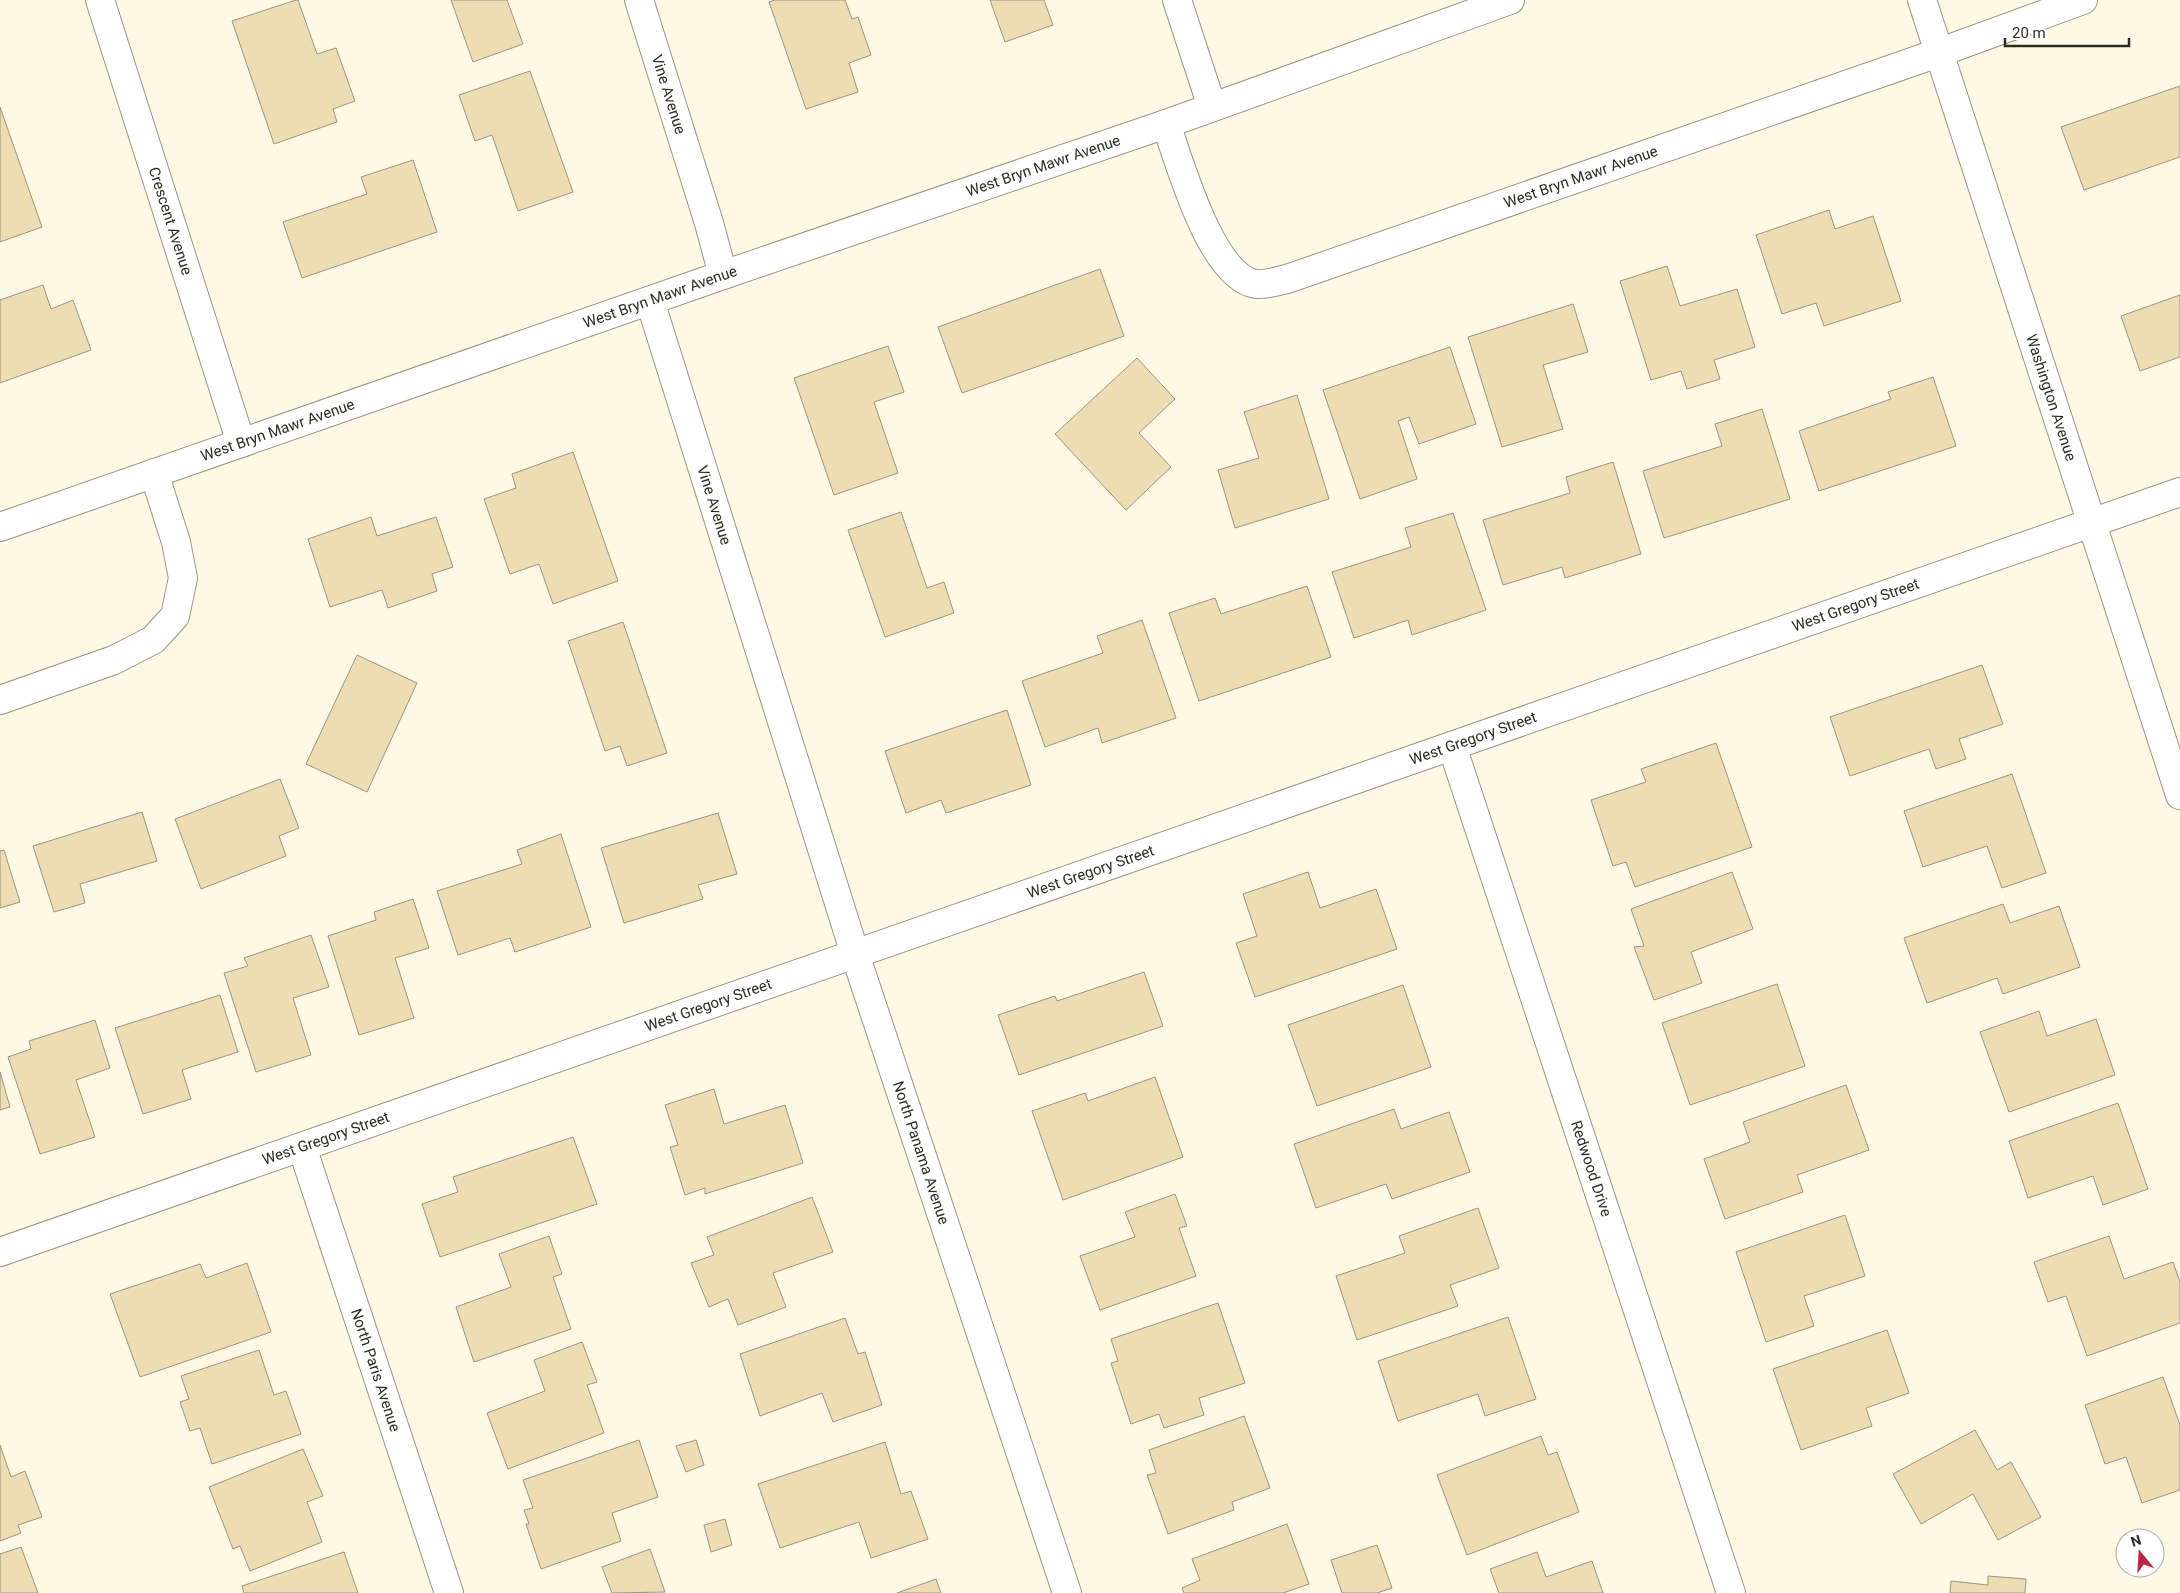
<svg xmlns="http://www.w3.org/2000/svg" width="2180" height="1593" font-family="Roboto,sans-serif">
  <rect width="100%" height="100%" fill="#fff8e5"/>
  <path fill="#eeddb3" stroke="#9a9483" d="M296 0H298L317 54 336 48 355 101 333 109 337 122 274 144 232 21Z
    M451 0H507L523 44 473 62Z
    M775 0H845L852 19 858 17 871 55 849 63 858 92 806 109 769 2Z
    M990 0H1044L1053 25 1005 42Z
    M530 71 573 192 518 211 492 135 475 141 459 95Z
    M2180 86V157L2084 190 2061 127Z
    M0 107 42 227 0 242Z
    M413 160 437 232 302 278 283 222 367 194 361 177Z
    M1829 210 1835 229 1873 216 1901 301 1824 326 1816 303 1782 314 1756 235Z
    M1667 266 1680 306 1737 289 1755 347 1714 360 1720 379 1687 389 1681 371 1651 380 1620 281Z
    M1100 269 1124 336 962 393 938 327Z
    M43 285 51 309 73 300 91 350 0 383V300Z
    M2180 295V357L2140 371 2121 316Z
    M1573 304 1588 352 1543 365 1563 429 1502 447 1468 337Z
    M888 346 904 392 874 402 898 473 834 495 794 378Z
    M1450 347 1476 424 1419 444 1409 417 1398 421 1417 479 1360 499 1323 390Z
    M1137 358 1175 399 1139 433 1171 467 1126 510 1055 434Z
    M1933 377 1956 446 1819 491 1799 431 1891 399 1888 392Z
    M1297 395 1329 499 1235 528 1218 470 1259 458 1244 412Z
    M1762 409 1790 499 1664 538 1643 471 1722 446 1715 424Z
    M573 452 618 581 553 604 539 564 510 574 484 499 516 488 512 474Z
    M1613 462 1641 554 1565 578 1562 567 1503 585 1483 520 1570 493 1566 477Z
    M901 512 927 588 944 582 954 613 885 637 848 530Z
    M1453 513 1486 610 1412 635 1408 620 1354 638 1332 572 1411 547 1405 528Z
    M371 517 377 536 436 517 453 567 432 574 437 591 388 608 382 590 330 607 308 539Z
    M1307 586 1331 657 1199 701 1169 613 1215 598 1221 614Z
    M1142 620 1176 718 1102 743 1098 728 1045 747 1022 681 1103 653 1097 636Z
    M623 622 667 753 627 766 620 746 605 751 568 641Z
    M357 655 417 683 367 792 306 764Z
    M1982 665 2003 724 1959 739 1966 759 1936 769 1929 749 1850 776 1830 717Z
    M1007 710 1031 785 946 813 941 800 906 813 885 751Z
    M1716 743 1752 847 1635 887 1626 862 1613 866 1591 800 1646 782 1641 769Z
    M2012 774 2046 873 2002 888 1987 846 1923 867 1904 811Z
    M280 779 299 828 279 836 286 856 201 889 175 819Z
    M142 812 157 861 80 884 85 903 54 912 33 846Z
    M718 813 737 874 698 885 703 899 624 923 601 848Z
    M561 834 591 927 515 952 510 938 458 955 437 891 522 864 517 850Z
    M4 850 20 902 0 908V851Z
    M1308 872 1320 908 1376 889 1397 949 1255 997 1236 943 1257 936 1243 894Z
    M1732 872 1753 929 1691 952 1702 983 1654 1000 1634 947 1644 946 1631 909Z
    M413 899 429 948 395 958 414 1018 359 1035 328 936 376 920 374 912Z
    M2003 904 2010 923 2059 906 2080 967 2003 994 1997 978 1927 1003 1904 938Z
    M311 935 329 987 293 998 311 1055 256 1072 224 973 248 966 244 958Z
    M1144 972 1163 1026 1019 1075 998 1015 1055 996 1057 1001Z
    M1777 984 1805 1066 1690 1105 1662 1023Z
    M1403 985 1431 1067 1317 1106 1288 1025Z
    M220 995 238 1052 182 1070 191 1099 143 1114 115 1028Z
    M2039 1011 2047 1036 2096 1019 2115 1075 2009 1112 1980 1032Z
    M95 1020 110 1068 76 1080 95 1137 40 1154 8 1057 31 1049 29 1041Z
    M0 1072 10 1107 0 1110Z
    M1155 1077 1183 1157 1063 1200 1032 1111 1085 1093 1088 1101Z
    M1846 1085 1869 1150 1797 1175 1803 1192 1725 1219 1704 1159 1750 1142 1743 1122Z
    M714 1089 724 1124 785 1105 803 1163 705 1194V1188L685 1195 670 1147 678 1145 665 1105Z
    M2118 1103 2148 1189 2103 1205 2093 1176 2028 1198 2009 1141Z
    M1394 1109 1401 1129 1449 1112 1470 1172 1392 1199 1386 1184 1316 1208 1294 1144Z
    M573 1137 597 1204 440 1257 422 1204 458 1192 453 1177Z
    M1175 1194 1187 1226 1179 1228 1196 1276 1100 1310 1080 1256 1135 1237 1125 1212Z
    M812 1197 833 1252 773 1273 786 1307 738 1325 728 1299 709 1307 691 1263 714 1255 707 1237Z
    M1478 1208 1499 1268 1450 1285 1458 1306 1357 1340 1336 1276 1405 1253 1399 1236Z
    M1845 1215 1865 1276 1804 1296 1814 1326 1766 1342 1736 1252Z
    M549 1236 562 1274 553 1277 571 1329 474 1362 456 1307 511 1287 499 1254Z
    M2109 1236 2124 1279 2173 1262 2180 1282V1323L2087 1356 2066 1296 2048 1302 2034 1262Z
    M247 1263 271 1332 140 1377 110 1294 200 1264 206 1278Z
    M1218 1303 1245 1383 1199 1398 1204 1415 1164 1428 1159 1414 1131 1424 1111 1363 1118 1361 1111 1339Z
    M1508 1317 1536 1399 1485 1416 1478 1394 1398 1421 1378 1361Z
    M845 1318 858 1354 865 1352 882 1405 833 1422 822 1393 760 1416 740 1354Z
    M1887 1330 1909 1393 1866 1408 1872 1426 1801 1450 1773 1369Z
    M582 1342 597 1382 587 1385 604 1433 508 1469 487 1413 545 1391 534 1360Z
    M259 1350 274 1395 286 1391 301 1434 212 1464 200 1428 190 1431 180 1402 189 1399 181 1376Z
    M2163 1377 2180 1425V1490L2142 1503 2126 1457 2105 1464 2085 1405Z
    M1244 1416 1270 1488 1232 1502 1234 1510 1168 1534 1147 1475 1156 1473 1149 1450Z
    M1975 1430 1997 1470 2011 1462 2041 1517 1998 1540 1973 1494 1921 1524 1893 1474Z
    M1541 1436 1548 1455 1557 1452 1579 1512 1467 1555 1437 1475Z
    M639 1440 658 1497 612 1513 621 1541 541 1569 526 1524H529L524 1510 533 1508 523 1480Z
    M696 1440 704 1465 686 1472 676 1446Z
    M885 1442 901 1494 911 1491 928 1539 871 1558 859 1522 780 1548 758 1484Z
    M0 1445 11 1477 25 1471 42 1517 18 1525 21 1533 0 1541Z
    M303 1449 323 1496 307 1502 322 1542 250 1571 240 1546 233 1549 209 1487Z
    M725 1519 732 1545 711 1552 704 1525Z
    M1287 1524 1309 1584 1283 1593H1184L1182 1588 1200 1580 1192 1559Z
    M1377 1545 1392 1588 1377 1593H1342L1331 1560Z
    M21 1547 38 1593H0V1554Z
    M650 1549 665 1592 612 1593 602 1567Z
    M344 1552 358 1593H244L242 1586Z
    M1537 1552 1546 1577 1592 1561 1603 1593H1499L1490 1569Z
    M1988 1576 2026 1579 2025 1593H1950L1951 1581 1988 1585Z
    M936 1579 941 1593H897Z"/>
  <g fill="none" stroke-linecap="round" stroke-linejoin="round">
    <defs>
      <g id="street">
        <path id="s1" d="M100 0 241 443"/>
        <path id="s2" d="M639 0 709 223 723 275"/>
        <path d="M1177 0 1212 107"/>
        <path id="s3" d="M1922 0 2180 795"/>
        <path id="s4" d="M1166 124C1180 163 1211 277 1256 284 1265 285 1278 281 1287 279L1938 53 2083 0"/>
        <path id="s5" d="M650 301 855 954 1067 1593"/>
        <path d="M0 700 114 660 153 640 175 616 183 578 176 542 154 473"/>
        <path id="s6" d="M1452 746 1731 1593"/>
        <path id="s7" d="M302 1147 449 1593"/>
        <path id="s8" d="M0 1252 2180 492"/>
      </g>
      <g id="secondary">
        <path id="s9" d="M0 527 723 275 1166 124 1510 0"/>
      </g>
    </defs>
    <use href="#street" stroke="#9b9584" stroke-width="30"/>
    <use href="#secondary" stroke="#9b9584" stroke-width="30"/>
    <use href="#street" stroke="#fff" stroke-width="28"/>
    <use href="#secondary" stroke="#fff" stroke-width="28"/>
  </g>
  <g text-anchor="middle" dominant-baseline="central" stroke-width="4.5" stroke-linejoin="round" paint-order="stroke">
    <g font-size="15" fill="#2e2b24" stroke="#fff">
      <text stroke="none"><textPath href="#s2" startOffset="99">Vine Avenue</textPath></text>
      <text stroke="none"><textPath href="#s9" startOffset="1104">West Bryn Mawr Avenue</textPath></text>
      <text stroke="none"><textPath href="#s4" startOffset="532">West Bryn Mawr Avenue</textPath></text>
      <text stroke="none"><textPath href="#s1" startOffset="232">Crescent Avenue</textPath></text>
      <text stroke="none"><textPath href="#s9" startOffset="699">West Bryn Mawr Avenue</textPath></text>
      <text stroke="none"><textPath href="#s3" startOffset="418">Washington Avenue</textPath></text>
      <text stroke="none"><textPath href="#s9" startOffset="294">West Bryn Mawr Avenue</textPath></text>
      <text stroke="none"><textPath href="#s5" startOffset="214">Vine Avenue</textPath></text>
      <text stroke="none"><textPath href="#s8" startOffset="1965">West Gregory Street</textPath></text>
      <text stroke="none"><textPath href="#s8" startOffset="1560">West Gregory Street</textPath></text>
      <text stroke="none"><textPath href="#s8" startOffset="1155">West Gregory Street</textPath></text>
      <text stroke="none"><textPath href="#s8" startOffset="750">West Gregory Street</textPath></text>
      <text stroke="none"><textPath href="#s8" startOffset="345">West Gregory Street</textPath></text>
      <text stroke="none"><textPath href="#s5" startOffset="894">North Panama Avenue</textPath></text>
      <text stroke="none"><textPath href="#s6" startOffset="445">Redwood Drive</textPath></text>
      <text stroke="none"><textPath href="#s7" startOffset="235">North Paris Avenue</textPath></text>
    </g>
  </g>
  <g transform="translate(2140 1553) rotate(342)"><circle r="24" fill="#ffffff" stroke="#abaaa7"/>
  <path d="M0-4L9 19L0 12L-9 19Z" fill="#b92843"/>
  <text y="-8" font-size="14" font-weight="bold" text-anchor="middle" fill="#2e2b24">N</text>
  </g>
  <path d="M2005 38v8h124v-8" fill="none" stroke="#2e2b24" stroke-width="2.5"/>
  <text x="2012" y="38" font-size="15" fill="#2e2b24" stroke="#ffffff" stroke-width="4" paint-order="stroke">20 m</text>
</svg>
